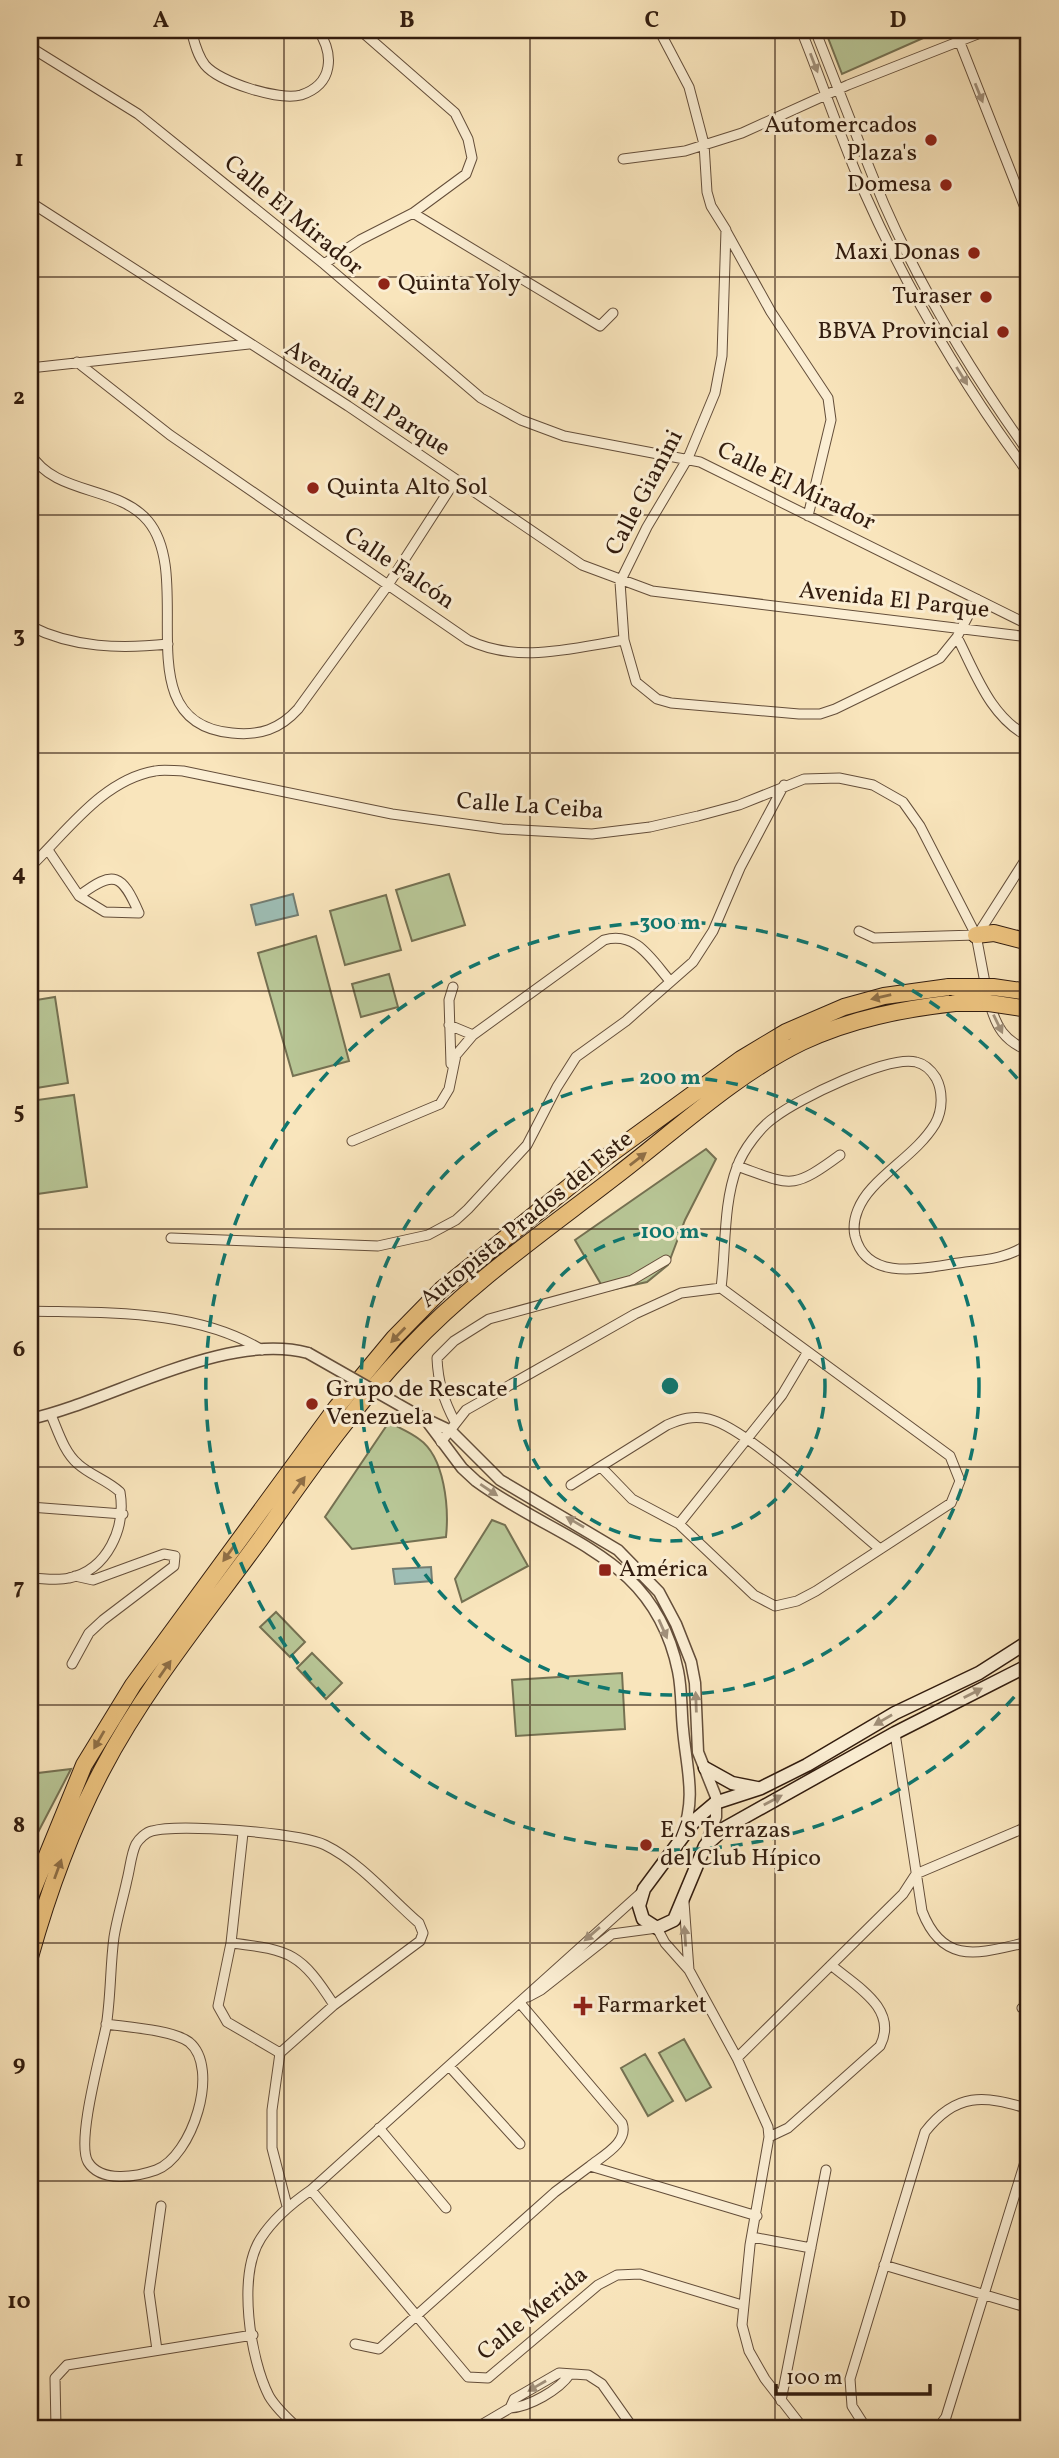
<svg xmlns="http://www.w3.org/2000/svg" width="1059" height="2458" font-family="Vollkorn,serif">
  <rect width="100%" height="100%" fill="#f9e5bc"/>
  <filter id="stains"><feTurbulence type="fractalNoise" baseFrequency=".00286" numOctaves="4"/><feColorMatrix values="0 0 0 0 .2 0 0 0 0 .09 0 0 0 0 .02 0 0 0 .5 -.17"/></filter>
  <radialGradient id="worn" r=".72"><stop offset=".6" stop-color="#630" stop-opacity="0"/><stop offset="1" stop-color="#630" stop-opacity=".3"/></radialGradient>
  <path fill="#b8c696" stroke="#757152" stroke-width="2" d="M825 30H939V31L842 74Z
    M449 874 465 925 412 941 396 890Z
    M386 895 401 950 345 965 330 911Z
    M316 936 349 1061 293 1076 258 953Z
    M389 974 398 1007 361 1017 352 984Z
    M55 997 68 1083 30 1089V1001Z
    M74 1095 87 1187 30 1195V1101Z
    M706 1149 716 1159 685 1220 668 1265 647 1282 605 1291 575 1240Z
    M389 1422C399 1428 410 1432 419 1439 445 1457 449 1508 446 1537L352 1549 325 1517Z
    M492 1520 505 1525 528 1566 462 1602 455 1579Z
    M276 1612 305 1642 290 1657 260 1627Z
    M312 1653 342 1683 326 1699 297 1668Z
    M622 1673 625 1729 516 1736 512 1680Z
    M71 1769 35 1838 30 1835V1774Z
    M684 2039 711 2087 686 2101 659 2053Z
    M645 2054 673 2101 648 2116 621 2068Z"/>
  <path fill="#9ebeb5" stroke="#737d72" stroke-width="2" d="M293 894 298 915 256 925 251 905Z
    M431 1567 432 1581 395 1584 393 1569Z"/>
  <g fill="none" stroke-linecap="round" stroke-linejoin="round">
    <defs>
      <path id="minor" d="M191 30C194 41 197 55 205 65 219 82 279 101 301 95 334 84 334 54 318 30
        M659 30 689 87 704 144 707 192 711 206 726 230 722 356 715 393 688 458 647 527 620 582 624 640 636 682 657 699 671 703 799 714H820L835 709 940 658 957 637 977 599
        M801 30C823 84 841 140 865 194 909 293 965 388 1029 474
        M815 30C838 88 860 146 884 204 923 293 973 375 1029 453
        M955 30 1029 218
        M30 47 138 114 324 264 481 398 521 420 564 436 700 462 1029 625
        M623 159 685 151 742 133 848 85 988 30
        M30 202 348 406 582 565 652 591 1029 637
        M413 213 600 326 613 313
        M726 231 771 312 828 398 831 420 808 516
        M324 264 360 240 413 213 466 174 472 158 468 139 455 113 360 30
        M77 362 170 435 468 640C518 664 572 648 624 640
        M30 368 249 344
        M30 453C55 496 118 485 148 521 197 580 123 723 232 733 260 736 280 729 298 709L388 585 455 481
        M30 626C73 648 121 649 168 644
        M957 637C976 674 990 717 1029 737
        M48 850 79 896 105 912 139 913C122 874 114 869 79 896
        M30 867C66 833 102 780 155 771 164 769 174 771 183 771L392 814 502 829 592 834 650 827 698 816 739 805 804 779 839 778 873 785 903 802 920 826 976 935 986 988
        M859 931 874 938 976 935
        M978 934 1029 854
        M989 1001C996 1027 1004 1041 1029 1051
        M449 1025 473 1035
        M451 1064 449 1000 453 987
        M352 1141 440 1104 449 1089 456 1055 473 1035 604 940C636 931 651 959 670 981
        M737 1166C791 1185 791 1191 840 1155
        M171 1238 378 1246 428 1235 456 1220 468 1209 527 1145 557 1087 576 1057 626 1021 693 962 713 931 740 868 784 785
        M721 1288C726 1249 723 1204 737 1167 743 1150 760 1127 775 1117 798 1099 888 1055 916 1062 925 1064 931 1070 936 1078 943 1091 943 1110 935 1124 920 1149 892 1166 872 1188 861 1200 851 1218 855 1236 867 1284 927 1267 965 1262 987 1260 1012 1257 1029 1243
        M30 1311C106 1313 196 1309 262 1350
        M455 1422C444 1401 438 1383 437 1358L454 1341 489 1319 632 1280 666 1260
        M441 1442 466 1410 635 1314 681 1293 721 1288 950 1456 960 1481 951 1503 816 1591 797 1601 775 1606 754 1595 679 1524 632 1499 602 1468
        M571 1485 667 1425C681 1419 693 1415 709 1419 748 1428 844 1520 880 1549
        M30 1507 123 1514
        M679 1524 782 1395 807 1353
        M30 1578C42 1578 57 1581 69 1578 108 1570 126 1527 120 1492 107 1480 90 1475 78 1464 64 1452 58 1431 51 1415
        M72 1664 89 1633 103 1620 174 1566 175 1556 164 1554 93 1580 75 1576
        M895 1733 922 1911C944 1968 982 1952 1029 1942
        M243 1833 231 1943 218 2006 227 2022 280 2053
        M916 1874 1029 1826
        M684 1902 689 1970
        M231 1943C292 1950 301 1954 334 2005
        M528 1997 541 1990 612 1934 657 1928 665 1943 689 1970 737 2058 768 2127 769 2137 750 2245 742 2325 749 2351 765 2379 803 2428
        M520 2003 622 2123C629 2142 604 2155 590 2166
        M1022 2008 1029 2012
        M106 2024C127 2027 173 2030 189 2042 221 2068 192 2157 156 2170 136 2177 101 2183 88 2162 76 2142 101 2053 106 2027 111 1997 110 1967 114 1937 117 1918 123 1899 127 1880 130 1869 131 1854 136 1844 139 1839 146 1832 152 1831 178 1823 300 1833 325 1845 360 1862 390 1898 419 1923L423 1933 420 1941 334 2005 280 2053 272 2110V2148L287 2206
        M737 2058 903 1894 916 1874
        M449 2066 520 2144
        M379 2128 446 2208
        M769 2137 788 2128 880 2046C899 2009 856 1986 831 1965
        M311 2190 468 2377 488 2378 598 2285 617 2275 640 2274 742 2305
        M752 2237 811 2248
        M884 2265 1029 2308
        M355 2344 379 2349 555 2192 590 2166 757 2216
        M157 2350 149 2292 161 2206
        M781 2401 826 2170
        M510 2408C529 2407 559 2390 570 2374
        M56 2428 55 2378 67 2365 253 2335
        M298 2428C288 2419 276 2408 269 2396 250 2359 237 2275 261 2238 274 2218 292 2203 311 2190L643 1891
        M476 2428 510 2408 514 2399 559 2373 588 2375 602 2384 633 2428
        M866 2428 852 2406 850 2379 925 2132C956 2092 984 2095 1029 2109
        M938 2428 946 2417 1029 2149"/>
      <path id="tertiary" d="M417 1415 451 1431 500 1480 618 1550 659 1592 676 1624 691 1662 695 1683 698 1752 716 1797V1817L705 1846
        M30 1419C112 1401 224 1331 308 1353
        M426 1420 462 1468 476 1481C559 1542 654 1554 678 1671 682 1690 681 1710 683 1729 686 1766 697 1798 682 1834"/>
      <path id="secondary" d="M1029 1641 979 1673 895 1713 807 1765 761 1788 715 1803 696 1819 644 1889 639 1906 643 1919 657 1928 674 1920 705 1846 725 1828 895 1733 1029 1665
        M705 1768 732 1783 757 1788"/>
      <path id="motorway" d="M976 935 994 933 1029 942
        M30 1897 84 1765 133 1685 336 1408 394 1338 442 1289 601 1161 741 1059 786 1032 844 1007 884 996 949 987
        M30 1957C48 1893 71 1829 102 1770 145 1688 205 1615 259 1541 306 1475 352 1408 408 1349 470 1283 545 1231 616 1176 675 1131 734 1075 802 1042 850 1019 903 1009 955 1003"/>
    </defs>
    <use href="#minor" stroke="#644e3a" stroke-width="11"/>
    <use href="#tertiary" stroke="#644e3a" stroke-width="13"/>
    <use href="#secondary" stroke="#321c0e" stroke-width="15"/>
    <use href="#motorway" stroke="#321c0e" stroke-width="18"/>
    <use href="#minor" stroke="#fbeed3" stroke-width="9"/>
    <use href="#tertiary" stroke="#fbeed3" stroke-width="10"/>
    <use href="#secondary" stroke="#fbeed3" stroke-width="12"/>
    <use href="#motorway" stroke="#ecc27e" stroke-width="16"/>
    <defs>
      <path id="tertiary-bridge" d="M308 1353 417 1415"/>
      <path id="motorway-bridge" d="M949 987H993L1029 992
        M955 1003H989L1029 1009"/>
    </defs>
    <use href="#tertiary-bridge" stroke="#644e3a" stroke-width="13" stroke-linecap="butt"/>
    <use href="#motorway-bridge" stroke="#321c0e" stroke-width="18" stroke-linecap="butt"/>
    <use href="#tertiary-bridge" stroke="#fbeed3" stroke-width="10"/>
    <use href="#motorway-bridge" stroke="#ecc27e" stroke-width="16"/>
  </g>
  <defs><path id="oneway-solid" d="M-6-.8H1V-3.2L6.5 0L1 3.2V.8H-6Z" transform="scale(1.75)"/></defs>
  <g fill="#a1907a">
    <use href="#oneway-solid" transform="translate(814 63) rotate(69)"/>
    <use href="#oneway-solid" transform="translate(979 93) rotate(68)"/>
    <use href="#oneway-solid" transform="translate(962 376) rotate(58)"/>
    <use href="#oneway-solid" transform="translate(998 1024) rotate(64)"/>
    <use href="#oneway-solid" transform="translate(489 1490) rotate(34)"/>
    <use href="#oneway-solid" transform="translate(575 1522) rotate(-150)"/>
    <use href="#oneway-solid" transform="translate(663 1629) rotate(66)"/>
    <use href="#oneway-solid" transform="translate(973 1693) rotate(-27)"/>
    <use href="#oneway-solid" transform="translate(696 1702) rotate(-92)"/>
    <use href="#oneway-solid" transform="translate(883 1720) rotate(150)"/>
    <use href="#oneway-solid" transform="translate(773 1800) rotate(-28)"/>
    <use href="#oneway-solid" transform="translate(592 1934) rotate(139)"/>
    <use href="#oneway-solid" transform="translate(685 1936) rotate(-94)"/>
    <use href="#oneway-solid" transform="translate(537 2386) rotate(150)"/>
  </g>
  <g fill="#8f6f46">
    <use href="#oneway-solid" transform="translate(881 997) rotate(167)"/>
    <use href="#oneway-solid" transform="translate(638 1159) rotate(-38)"/>
    <use href="#oneway-solid" transform="translate(398 1335) rotate(134)"/>
    <use href="#oneway-solid" transform="translate(299 1485) rotate(-54)"/>
    <use href="#oneway-solid" transform="translate(229 1553) rotate(126)"/>
    <use href="#oneway-solid" transform="translate(165 1669) rotate(-55)"/>
    <use href="#oneway-solid" transform="translate(99 1740) rotate(120)"/>
    <use href="#oneway-solid" transform="translate(58 1869) rotate(-70)"/>
  </g>
  <path fill="none" stroke="#321c0e" stroke-width="2" stroke-opacity="0.55" d="M284 30V2428M530 30V2428M775 30V2428M30 277H1029M30 515H1029M30 753H1029M30 991H1029M30 1229H1029M30 1467H1029M30 1705H1029M30 1943H1029M30 2181H1029"/>
  <g fill="none" stroke="#0f766e" stroke-width="3.5" stroke-dasharray="12 9">
    <circle cx="670" cy="1386" r="155"/>
    <circle cx="670" cy="1386" r="309"/>
    <path d="M1028 1681A464 464 0 1 1 1028 1091"/>
  </g>
  <g fill="#8f2418" stroke="#fbeed3" stroke-width="2.5">
    <circle cx="931" cy="140" r="7"/>
    <circle cx="946" cy="185" r="7"/>
    <circle cx="974" cy="253" r="7"/>
    <circle cx="384" cy="284" r="7"/>
    <circle cx="986" cy="297" r="7"/>
    <circle cx="1003" cy="332" r="7"/>
    <circle cx="313" cy="488" r="7"/>
    <circle cx="312" cy="1404" r="7"/>
    <rect x="598" y="1563" width="14" height="14" rx="3.5"/>
    <circle cx="646" cy="1845" r="7"/>
    <path d="M579.5 1995.5h7v7h7v7h-7v7h-7v-7h-7v-7h7z"/>
  </g>
  <g text-anchor="middle" dominant-baseline="central" stroke-width="6" stroke-linejoin="round" paint-order="stroke">
    <g font-size="24" fill="#321c0e" stroke="#fbeed3" text-anchor="start">
      <text x="917" y="126" text-anchor="end">Automercados<tspan x="917" dy="28">Plaza's</tspan></text>
      <text x="932" y="185" text-anchor="end">Domesa</text>
      <text x="960" y="253" text-anchor="end">Maxi Donas</text>
      <text x="398" y="284">Quinta Yoly</text>
      <text x="972" y="297" text-anchor="end">Turaser</text>
      <text x="989" y="332" text-anchor="end">BBVA Provincial</text>
      <text x="327" y="488">Quinta Alto Sol</text>
      <text x="326" y="1390">Grupo de Rescate<tspan x="326" dy="28">Venezuela</tspan></text>
      <text x="619" y="1570">América</text>
      <text x="660" y="1831">E/S Terrazas<tspan x="660" dy="28">del Club Hípico</tspan></text>
      <text x="597" y="2006">Farmarket</text>
    </g>
    <g font-size="24" fill="#321c0e" stroke="#fbeed3">
      <text transform="translate(293 216) rotate(40)">Calle El Mirador</text>
      <text transform="translate(367 399) rotate(33)">Avenida El Parque</text>
      <text transform="translate(796 487) rotate(26)">Calle El Mirador</text>
      <text transform="translate(645 493) rotate(-62)">Calle Gianini</text>
      <text transform="translate(399 569) rotate(34)">Calle Falcón</text>
      <text transform="translate(894 601) rotate(6)">Avenida El Parque</text>
      <text transform="translate(530 807) rotate(4)">Calle La Ceiba</text>
      <text transform="translate(527 1220) rotate(-39)">Autopista Prados del Este</text>
      <text transform="translate(533 2314) rotate(-39)">Calle Merida</text>
    </g>
  </g>
  <circle cx="670" cy="1386" r="10" fill="#0f766e" stroke="#fbeed3" stroke-width="3.5"/>
  <g font-size="21" text-anchor="middle" font-weight="bold" fill="#0f766e" stroke="#fbeed3" stroke-width="6" stroke-linejoin="round" paint-order="stroke">
    <text x="670" y="929">300 m</text>
    <text x="670" y="1084">200 m</text>
    <text x="670" y="1238">100 m</text>
  </g>
  <rect width="1059" height="2458" fill="none" stroke="#f9e5bc" stroke-width="77"/>
  <path d="M776 2384v10h154v-10" fill="none" stroke="#321c0e" stroke-width="3.5"/>
  <text x="786" y="2384" font-size="21" fill="#321c0e" stroke="#fbeed3" stroke-width="5" paint-order="stroke">100 m</text>
  <rect x="38" y="38" width="982" height="2382" fill="none" stroke="#321c0e" stroke-width="2.5"/>
  <g font-size="23" text-anchor="middle" font-weight="bold" fill="#321c0e">
    <text x="161" y="27">A</text>
    <text x="407" y="27">B</text>
    <text x="652" y="27">C</text>
    <text x="898" y="27">D</text>
    <text x="19" y="166">1</text>
    <text x="19" y="404">2</text>
    <text x="19" y="642">3</text>
    <text x="19" y="880">4</text>
    <text x="19" y="1118">5</text>
    <text x="19" y="1356">6</text>
    <text x="19" y="1594">7</text>
    <text x="19" y="1832">8</text>
    <text x="19" y="2070">9</text>
    <text x="19" y="2308">10</text>
  </g>
  <rect width="100%" height="100%" filter="url(#stains)"/>
  <rect width="100%" height="100%" fill="url(#worn)"/>
</svg>
